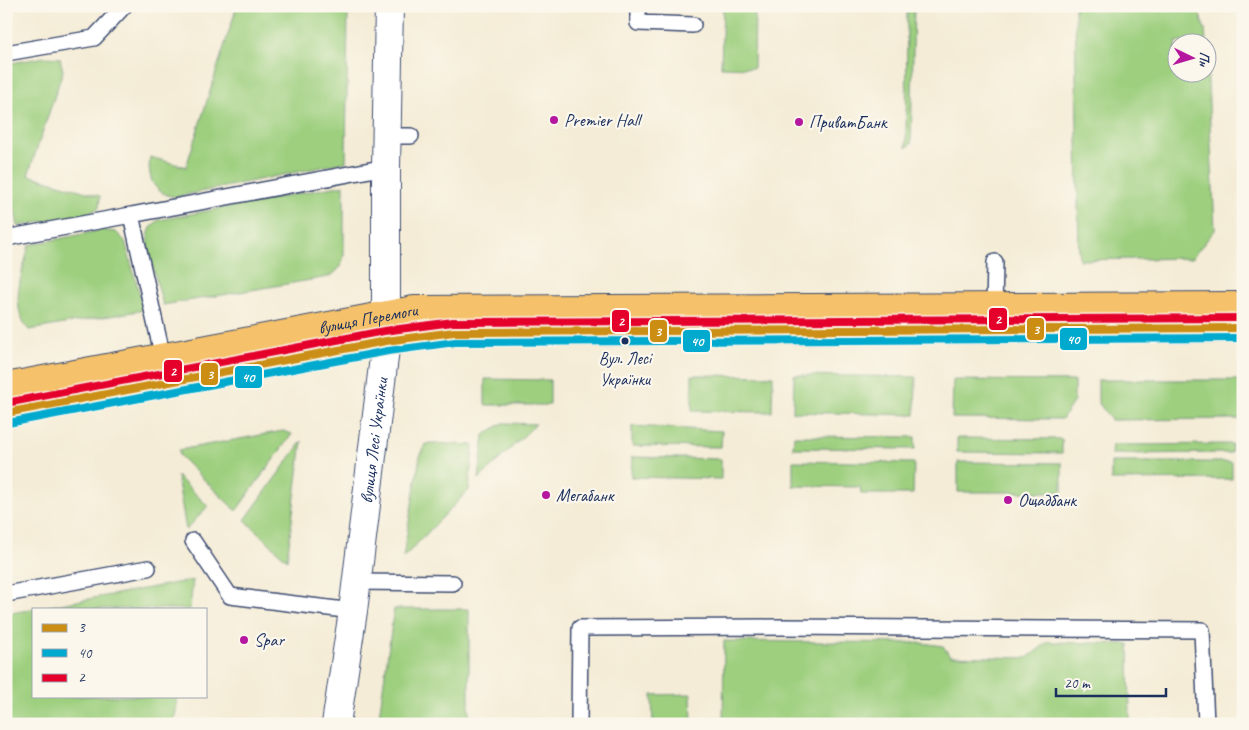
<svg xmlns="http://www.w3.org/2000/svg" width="1249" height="730" font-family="Caveat,sans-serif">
  <rect width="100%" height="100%" fill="#fbf7ec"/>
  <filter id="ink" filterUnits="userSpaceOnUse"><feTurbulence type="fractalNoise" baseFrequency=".02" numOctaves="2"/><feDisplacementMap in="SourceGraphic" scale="10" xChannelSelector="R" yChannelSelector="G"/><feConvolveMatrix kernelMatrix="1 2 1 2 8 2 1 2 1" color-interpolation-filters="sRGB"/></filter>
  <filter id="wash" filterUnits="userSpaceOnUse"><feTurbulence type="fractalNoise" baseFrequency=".0096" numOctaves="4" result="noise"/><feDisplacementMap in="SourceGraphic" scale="20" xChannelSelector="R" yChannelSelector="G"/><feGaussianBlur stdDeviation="1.12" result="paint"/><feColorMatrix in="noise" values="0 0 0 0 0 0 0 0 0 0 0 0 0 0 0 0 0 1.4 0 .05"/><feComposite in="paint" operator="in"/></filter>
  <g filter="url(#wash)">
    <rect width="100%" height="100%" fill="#f4ecd6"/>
    <path fill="#9dcf7e" stroke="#5c7f6e" d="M237 6H328L348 9 346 162 175 197C153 193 147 178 150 157L186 167Z
      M723 6H755L754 68 721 67Z
      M907 6H914L911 144 906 148Z
      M1075 6H1197L1205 30 1206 42H1176V72H1206L1207 62 1215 230 1192 258 1079 260Z
      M45 57 60 58 63 71 28 175 100 196 99 208 87 214 18 226 6 170V64Z
      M344 185V256C341 267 338 272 328 277L163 305 147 246C148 235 149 226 159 220Z
      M102 230 116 232 125 241 144 310 29 330C8 305 23 273 29 245Z
      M692 375 773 376 772 412 692 411Z
      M794 375 916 377 915 415 793 412Z
      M485 379 550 380V405H485Z
      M953 380 1074 381V401L1062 419 952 418Z
      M1098 380H1243V419L1111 420 1098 402Z
      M503 423 536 424 479 479 484 435Z
      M632 426 722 431 721 447 632 446Z
      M283 431 292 434 236 511 180 456 179 450Z
      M794 436 915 437V449L793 448Z
      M957 438 1062 439V453L957 452Z
      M302 441 287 560 245 520Z
      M429 443 473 445 469 490 403 558 420 456 426 444Z
      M1232 444 1231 453 1111 454 1112 445Z
      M632 457 721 459V479L631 477Z
      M793 461 914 463 913 494H861L860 487 793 486Z
      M958 462 1062 463V492H958Z
      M1111 462H1232V479L1111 480Z
      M177 476 208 506 186 530Z
      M193 580 190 609H34V696H178L174 724H6V614Z
      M394 609H469V720L426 719 425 724H378Z
      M724 641 922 643 943 646 950 656 1027 658 1048 642 1129 644 1130 724H723Z
      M691 694 692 724H653L652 695Z"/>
  </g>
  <g filter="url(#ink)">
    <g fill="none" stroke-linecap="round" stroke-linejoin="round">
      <defs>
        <path id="service" d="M638 6V23L693 25
          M6 53 94 38 124 6
          M386 136H411
          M131 215 386 167
          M6 238 131 215 163 358
          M994 308 995 262
          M193 541 230 596 353 611
          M357 582 453 583
          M6 594 148 568
          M579 724 580 628 782 627 1202 630 1206 724"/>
        <g id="minor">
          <path id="s1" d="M336 724 353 611 386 341V167L389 6"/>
        </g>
        <g id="primary">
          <path id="s2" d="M6 387 414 310 1243 306"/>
          <path d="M6 413 386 341 454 332 1243 328"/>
        </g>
      </defs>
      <use href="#service" stroke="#3c4b70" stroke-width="18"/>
      <use href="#minor" stroke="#3c4b70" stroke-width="30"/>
      <use href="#primary" stroke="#3c4b70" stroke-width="30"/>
      <use href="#service" stroke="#fff" stroke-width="15"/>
      <use href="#minor" stroke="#fff" stroke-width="28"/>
      <use href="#primary" stroke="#f5c16b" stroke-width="28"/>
      <defs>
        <path id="bus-1" d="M6 413 386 341 454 332 1243 328"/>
        <path id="bus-2" d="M8 423 388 351 455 342 1243 338"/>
        <path id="bus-3" d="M6 403 384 331 453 322 1243 318"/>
      </defs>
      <use href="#bus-1" stroke="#fbf7ec" stroke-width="11"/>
      <use href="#bus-2" stroke="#fbf7ec" stroke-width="11"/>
      <use href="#bus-3" stroke="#fbf7ec" stroke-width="11"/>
      <use href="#bus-1" stroke="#cb8e13" stroke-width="8"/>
      <use href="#bus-2" stroke="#00a9ce" stroke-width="8"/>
      <use href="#bus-3" stroke="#e4002b" stroke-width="8"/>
    </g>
  </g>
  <g fill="#b5179e" stroke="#fbf7ec" stroke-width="2">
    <circle cx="554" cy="120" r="5"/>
    <circle cx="799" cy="122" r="5"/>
    <circle cx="546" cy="495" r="5"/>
    <circle cx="1008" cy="500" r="5"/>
    <circle cx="244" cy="640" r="5"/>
  </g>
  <circle fill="#1b2f5e" stroke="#fbf7ec" stroke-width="2" cx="625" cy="341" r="4.5"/>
  <g text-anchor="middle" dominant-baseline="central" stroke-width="4.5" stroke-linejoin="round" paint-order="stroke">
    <g font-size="17" fill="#1b2f5e" stroke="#fbf7ec">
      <text x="625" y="358">Вул. Лесі<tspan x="625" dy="21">Українки</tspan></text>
    </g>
    <g font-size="18" fill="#1b2f5e" stroke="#fbf7ec" text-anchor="start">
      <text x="564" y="120">Premier Hall</text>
      <text x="809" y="122">ПриватБанк</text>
      <text x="556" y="495">Мегабанк</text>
      <text x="1018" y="500">Ощадбанк</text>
      <text x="254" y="640">Spar</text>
    </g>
    <g font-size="18" fill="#1b2f5e" stroke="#fbf7ec">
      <text stroke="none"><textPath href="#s2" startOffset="368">вулиця Перемоги</textPath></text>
      <text stroke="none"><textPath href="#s1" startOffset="286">вулиця Лесі Українки</textPath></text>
    </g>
  </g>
  <g stroke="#fbf7ec" stroke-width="2">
    <rect x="988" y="307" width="20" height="24" rx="5" fill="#e4002b"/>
    <rect x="611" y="309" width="19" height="24" rx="5" fill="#e4002b"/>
    <rect x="1026" y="317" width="19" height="24" rx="5" fill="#cb8e13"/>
    <rect x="649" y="319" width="19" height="24" rx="5" fill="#cb8e13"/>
    <rect x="1059" y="327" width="29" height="24" rx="5" fill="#00a9ce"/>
    <rect x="682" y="329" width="29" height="24" rx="5" fill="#00a9ce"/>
    <rect x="163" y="359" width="20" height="24" rx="5" fill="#e4002b"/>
    <rect x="200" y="362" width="19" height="24" rx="5" fill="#cb8e13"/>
    <rect x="234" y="365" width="29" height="24" rx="5" fill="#00a9ce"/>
  </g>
  <g font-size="14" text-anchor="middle" font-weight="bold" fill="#fff">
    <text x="998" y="324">2</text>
    <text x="621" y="326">2</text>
    <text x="1036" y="334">3</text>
    <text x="658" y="336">3</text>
    <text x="1073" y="344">40</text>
    <text x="697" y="346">40</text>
    <text x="173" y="376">2</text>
    <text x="210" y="379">3</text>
    <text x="248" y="382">40</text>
  </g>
  <rect width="1249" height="730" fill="none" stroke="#fbf7ec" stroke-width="25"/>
  <rect x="32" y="608" width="175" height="90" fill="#fbf7ec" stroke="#a1a7b3"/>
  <rect x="42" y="624" width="25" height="8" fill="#cb8e13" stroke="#a1a7b3"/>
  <text x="78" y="632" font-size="15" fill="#1b2f5e">3</text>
  <rect x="42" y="649" width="25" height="8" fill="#00a9ce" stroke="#a1a7b3"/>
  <text x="78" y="658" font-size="15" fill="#1b2f5e">40</text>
  <rect x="42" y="674" width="25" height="8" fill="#e4002b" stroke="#a1a7b3"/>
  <text x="78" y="682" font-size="15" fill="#1b2f5e">2</text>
  <g transform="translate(1192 58) rotate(95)"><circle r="24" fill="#fbf7ec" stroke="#a1a7b3"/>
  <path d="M0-4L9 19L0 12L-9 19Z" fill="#b5179e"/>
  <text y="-8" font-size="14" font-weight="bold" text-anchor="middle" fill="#1b2f5e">Пн</text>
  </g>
  <path d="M1056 688v8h110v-8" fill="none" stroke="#1b2f5e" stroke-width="2.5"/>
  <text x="1064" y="688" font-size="15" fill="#1b2f5e" stroke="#fbf7ec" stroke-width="4" paint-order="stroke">20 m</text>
</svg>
